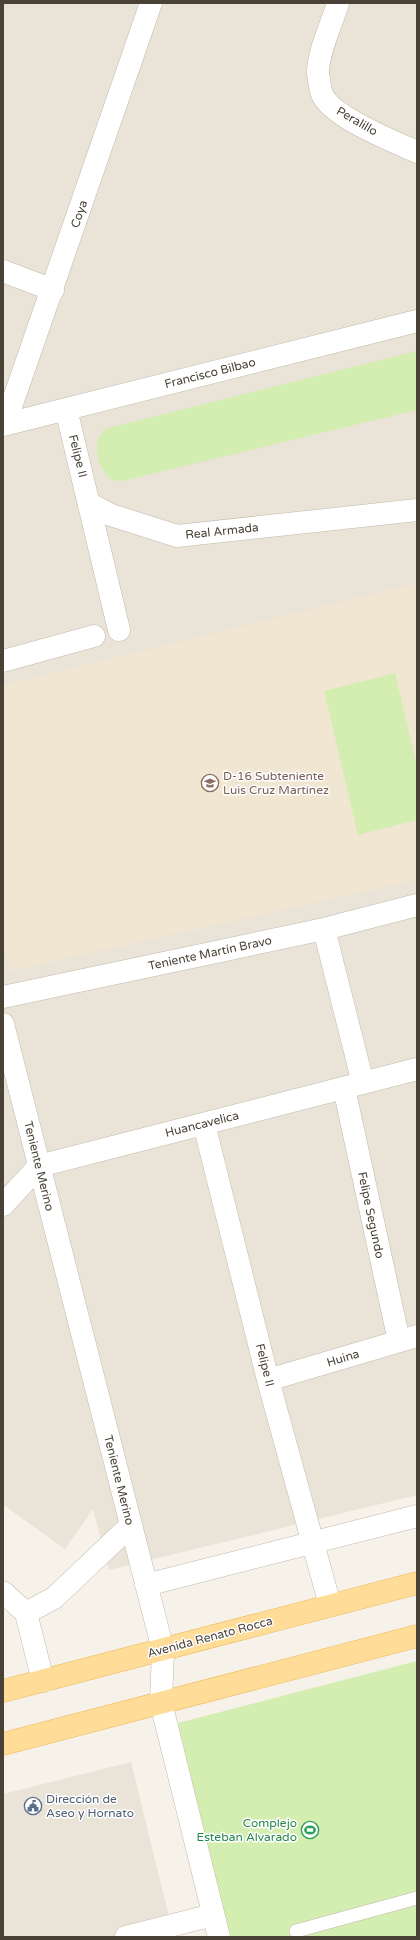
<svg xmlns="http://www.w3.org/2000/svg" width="420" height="1940" font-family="'Varela Round',sans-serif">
  <rect width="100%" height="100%" fill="#f6f1e9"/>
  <path fill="#eae3d7" d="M3 3H417V1495L109 1570 93 1509 65 1549 5 1506 3 1508Z
    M131 1762 174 1937H3V1794Z"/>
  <path fill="#f0e6d2" d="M417 583V880L10 971 3 944V685Z"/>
  <path fill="#d4edb0" d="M417 351V410L122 481 111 480C98 469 88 438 108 428Z
    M395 673 417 766V820L358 835 324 691Z
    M417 1661V1937H229L178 1723Z"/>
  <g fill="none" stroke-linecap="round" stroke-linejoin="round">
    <defs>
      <path id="lane" d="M296 1931 417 1898"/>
      <path id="street" d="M338 3C332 23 318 52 318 73 319 79 320 89 322 94 331 117 395 142 417 152
        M3 271 53 290
        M66 409 119 630
        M5 424 151 3
        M3 425 417 321
        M90 504 111 515 177 536 417 510
        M3 661 94 636
        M324 929 363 1083
        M3 997 324 929 417 905
        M3 1024 163 1650 161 1703 219 1937
        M344 1088 399 1341
        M204 1124 268 1380 330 1605
        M3 1205 39 1166 417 1069
        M268 1380 417 1336
        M146 1585 417 1516
        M3 1592 26 1613 43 1681
        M26 1613 54 1598 131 1525
        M126 1937 213 1915"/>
      <path id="primary" d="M3 1691 417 1583
        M3 1744 417 1636"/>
    </defs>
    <use href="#lane" stroke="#c2b9ab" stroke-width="14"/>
    <use href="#street" stroke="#c2b9ab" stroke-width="23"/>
    <use href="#primary" stroke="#edbc60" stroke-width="23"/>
    <use href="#lane" stroke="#fff" stroke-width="13"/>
    <use href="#street" stroke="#fff" stroke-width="22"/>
    <use href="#primary" stroke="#fd9" stroke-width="22"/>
  </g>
  <defs>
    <symbol id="school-ring" viewBox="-11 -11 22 22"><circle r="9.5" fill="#fff" stroke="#8d6e63" stroke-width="1.5"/><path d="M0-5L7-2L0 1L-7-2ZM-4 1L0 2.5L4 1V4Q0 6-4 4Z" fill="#8d6e63"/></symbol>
    <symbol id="civic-ring" viewBox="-11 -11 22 22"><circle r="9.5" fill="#fff" stroke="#5c6f8a" stroke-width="1.5"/><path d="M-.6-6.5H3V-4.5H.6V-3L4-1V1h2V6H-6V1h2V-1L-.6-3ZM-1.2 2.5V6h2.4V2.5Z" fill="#5c6f8a"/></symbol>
    <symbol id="stadium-ring" viewBox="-11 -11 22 22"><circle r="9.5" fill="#fff" stroke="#2e9e5b" stroke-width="1.5"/><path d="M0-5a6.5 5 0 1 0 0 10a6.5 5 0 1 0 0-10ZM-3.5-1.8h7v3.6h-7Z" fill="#2e9e5b"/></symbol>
  </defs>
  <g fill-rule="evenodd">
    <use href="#school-ring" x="200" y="773" width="20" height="20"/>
    <use href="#civic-ring" x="23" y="1796" width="20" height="20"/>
    <use href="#stadium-ring" x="300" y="1820" width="20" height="20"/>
  </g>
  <g text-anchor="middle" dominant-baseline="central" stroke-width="3" stroke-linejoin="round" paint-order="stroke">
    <g font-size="12" fill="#4a4237" stroke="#fff">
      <text transform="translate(357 121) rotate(30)">Peralillo</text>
      <text transform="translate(79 214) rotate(-71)">Coya</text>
      <text transform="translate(210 373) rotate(-14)">Francisco Bilbao</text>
      <text transform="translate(78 456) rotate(76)">Felipe II</text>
      <text transform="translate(222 531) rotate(-6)">Real Armada</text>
      <text transform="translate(210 953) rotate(-12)">Teniente Martín Bravo</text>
      <text transform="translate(202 1124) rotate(-14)">Huancavelica</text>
      <text transform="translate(39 1166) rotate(76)">Teniente Merino</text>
      <text transform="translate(371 1215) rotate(78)">Felipe Segundo</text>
      <text transform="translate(343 1358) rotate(-17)">Huina</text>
      <text transform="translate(265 1365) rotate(76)">Felipe II</text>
      <text transform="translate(119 1480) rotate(76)">Teniente Merino</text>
      <text transform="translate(210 1637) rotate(-15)">Avenida Renato Rocca</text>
    </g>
    <g font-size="12" fill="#785e54" stroke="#fff" text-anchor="start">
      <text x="223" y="776">D-16 Subteniente<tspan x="223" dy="14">Luis Cruz Martínez</tspan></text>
    </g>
    <g font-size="12" fill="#4e5e75" stroke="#fff" text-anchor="start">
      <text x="46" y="1799">Dirección de<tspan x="46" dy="14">Aseo y Hornato</tspan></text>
    </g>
    <g font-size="12" fill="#27864d" stroke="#fff" text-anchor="end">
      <text x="297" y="1823">Complejo<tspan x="297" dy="14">Esteban Alvarado</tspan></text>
    </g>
  </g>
  <rect width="420" height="1940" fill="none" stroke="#4a4237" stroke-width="8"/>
</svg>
